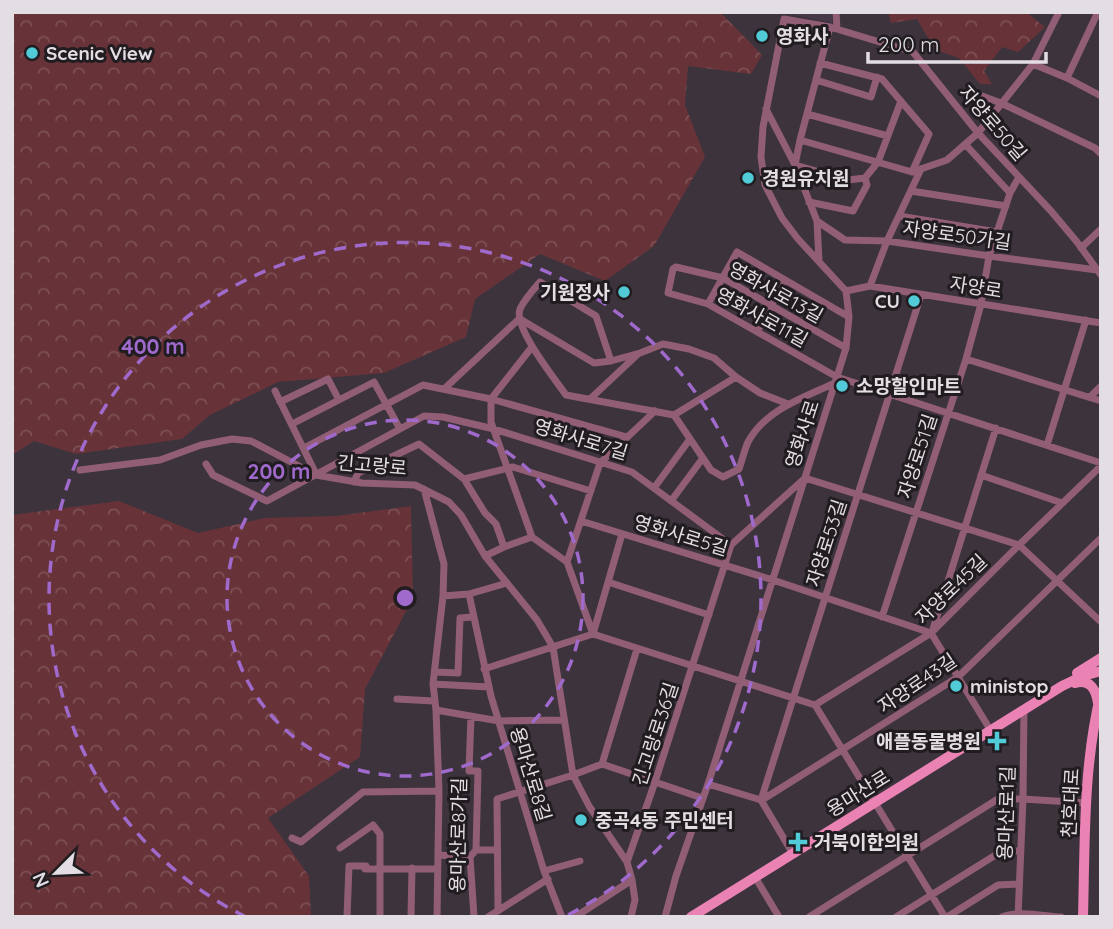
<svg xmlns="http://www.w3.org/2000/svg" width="1113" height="929" font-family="Quicksand,'Noto Sans KR',sans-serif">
  <defs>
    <pattern id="forest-crowns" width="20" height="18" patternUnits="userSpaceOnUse" patternTransform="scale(1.75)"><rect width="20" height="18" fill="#673338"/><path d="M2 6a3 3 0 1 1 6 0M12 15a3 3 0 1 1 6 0" fill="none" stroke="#7d5055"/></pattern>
  </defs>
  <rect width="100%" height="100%" fill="#3c333c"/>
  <path fill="#473947" d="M788 12H832V23L789 14Z"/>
  <path fill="url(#forest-crowns)" d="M12 12H716L723 15 762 55 751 74 688 66 685 105 705 157 654 246 605 281 540 254 475 299 466 337 384 373 278 382 210 415 182 439 76 454 34 441 12 455Z
    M888 12H1026L1045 27 1018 52 1002 47 984 71 992 84H980L959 58 935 50 917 19 891 23Z
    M119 501 198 533 265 518 336 516 411 506 413 598 365 689 360 757 268 818 309 876 311 917H12V515Z"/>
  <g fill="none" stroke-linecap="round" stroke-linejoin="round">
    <path stroke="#915e76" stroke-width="7" d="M836 12 837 29
      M830 27 800 140 795 165 848 180 865 178 878 162 901 101
      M820 63 882 79 929 134 912 172
      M1033 64 1067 78 1101 96
      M1067 78 1097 14
      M816 80 871 97 877 77
      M982 96 1001 103 1095 148 1101 154
      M766 109 795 165 817 221 819 261
      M807 114 888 136
      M800 140 912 172
      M965 144 1010 193
      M912 172 947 160 978 133 1033 64 1059 12
      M911 191 1006 206
      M809 202 853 211 867 185 865 178
      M899 216 997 232
      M817 221 845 240 887 241 989 256 1097 270
      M1081 248 1101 229
      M870 286 887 241 921 169
      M846 291 870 286 1101 323
      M708 304 737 252 849 317
      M520 319 594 363 611 361 640 353 663 344 689 349 714 358 736 377 760 393 788 404
      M757 332 785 280
      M532 347 491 399V422L532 537 567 562 593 634
      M846 348 723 278 676 267 673 269 668 293 708 304 837 377 1101 463
      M966 359 1101 401
      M611 361 596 316 540 282C533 290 524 300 520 309 513 327 555 379 566 395L674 415 711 470 723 477 739 469C742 461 744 451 748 442 765 410 804 397 835 383
      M444 389 519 319
      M275 391 316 474
      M1090 397 1101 386
      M590 399 638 354
      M280 402 328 379 339 400
      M674 415 736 377
      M292 424 374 382 400 429
      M1047 445 1086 320
      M304 448 423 385 491 399 627 437
      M206 464 213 475 267 501 424 416 443 417 494 429 632 472 731 545
      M80 470 160 460 201 445 232 439 251 441 316 475 362 483 415 485 449 502 461 515 485 556 537 620 553 647 573 775 589 806 627 862 632 880 635 900 631 917
      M981 475 1062 503
      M464 479 513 467 591 491
      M354 482 358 473 419 444 464 479 485 513 496 524 504 547
      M654 488 690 439
      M424 489 444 564 443 596 433 684 436 710 439 791 437 917
      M671 501 703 458
      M581 521 773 580 931 633 991 731
      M731 545 805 478 1019 545 1101 622
      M485 556 504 547 532 537
      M567 562 600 463 655 411
      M608 582 709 615
      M469 594 491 696 544 871 562 917
      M443 596 469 594 507 583
      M882 617 966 359 981 304 989 256 1010 193 1019 177
      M933 629 996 428
      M593 634 622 534
      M484 669 593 634 815 705 945 917
      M435 672 458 673 460 618 473 617
      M433 684 489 687
      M397 699 434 701
      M815 705 931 633 1019 545 1101 466
      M436 710 499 721 563 720
      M471 716 469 771H478L476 850 470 857 474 917
      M602 764 637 649
      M602 764 702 798
      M708 784 761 800 793 854
      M761 800 921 295
      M762 800 958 677 1101 538
      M292 838 301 842 363 792 439 791
      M340 848 373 825 380 834V917
      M476 850H496
      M438 855 470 857
      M627 862 655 782 731 545
      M544 871 580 861
      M755 877 779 917
      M498 911 497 799 573 775 602 764
      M347 917 349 866H366L365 869H437
      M411 917 412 868
      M488 917 548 879
      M575 917 632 880
      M665 917 676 876 708 784 846 348 849 317 846 291 798 239 782 218 765 185 761 157 763 127 784 19 830 27 913 52 978 133 1051 211 1077 242 1101 275
      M809 917 998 799H1023L1087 803
      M896 917 1002 851H1020
      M947 917 998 885 1019 884
      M1002 917C1017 910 1044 916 1061 917
      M1018 917 1023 799 1024 709"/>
    <path stroke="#ea82b4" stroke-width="10" d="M1077 673 1101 658
      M1075 683C1090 678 1096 690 1098 703
      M691 917 1062 686 1083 676 1101 671
      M1083 917C1085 843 1083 765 1101 693"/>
  </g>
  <g fill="none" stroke="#9f6acc" stroke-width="3.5" stroke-dasharray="12 9">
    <circle cx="405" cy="598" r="178"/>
    <path d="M246 917A356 356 0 1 1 564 917"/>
  </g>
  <g fill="#52cbd8" stroke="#201c20" stroke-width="2.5">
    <circle cx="762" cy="36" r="7"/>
    <circle cx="32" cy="53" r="7"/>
    <circle cx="748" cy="178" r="7"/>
    <circle cx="624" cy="292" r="7"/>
    <circle cx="914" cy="301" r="7"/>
    <circle cx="842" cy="386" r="7"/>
    <circle cx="956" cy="686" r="7"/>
    <path d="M993.5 730.5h7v7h7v7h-7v7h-7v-7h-7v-7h7z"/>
    <circle cx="581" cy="820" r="7"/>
    <path d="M794.5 831.5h7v7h7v7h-7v7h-7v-7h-7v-7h7z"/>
  </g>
  <g text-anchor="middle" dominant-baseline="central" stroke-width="6" stroke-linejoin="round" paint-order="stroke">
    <g font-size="19" font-weight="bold" fill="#e3dee3" stroke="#201c20" text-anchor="start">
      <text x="776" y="36">영화사</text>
      <text x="46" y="53">Scenic View</text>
      <text x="762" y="178">경원유치원</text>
      <text x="610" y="292" text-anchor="end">기원정사</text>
      <text x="900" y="301" text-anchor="end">CU</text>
      <text x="856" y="386">소망할인마트</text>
      <text x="970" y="686">ministop</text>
      <text x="981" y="741" text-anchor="end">애플동물병원</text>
      <text x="595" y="820">중곡4동 주민센터</text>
      <text x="814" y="842">거북이한의원</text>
    </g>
    <g font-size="19" fill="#e3dee3" stroke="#201c20">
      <text transform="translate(993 123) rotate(49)">자양로50길</text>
      <text transform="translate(957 235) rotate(8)">자양로50가길</text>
      <text transform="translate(976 287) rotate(9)">자양로</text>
      <text transform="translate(776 292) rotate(29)">영화사로13길</text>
      <text transform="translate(762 317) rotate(29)">영화사로11길</text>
      <text transform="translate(802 434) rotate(-72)">영화사로</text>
      <text transform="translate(581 439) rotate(17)">영화사로7길</text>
      <text transform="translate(917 456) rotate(-72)">자양로51길</text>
      <text transform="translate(372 465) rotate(5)">긴고랑로</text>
      <text transform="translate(681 535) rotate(17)">영화사로5길</text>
      <text transform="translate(826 543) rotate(-72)">자양로53길</text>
      <text transform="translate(951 589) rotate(-44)">자양로45길</text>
      <text transform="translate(917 683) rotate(-34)">자양로43길</text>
      <text transform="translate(655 734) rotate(-72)">긴고랑로36길</text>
      <text transform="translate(531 774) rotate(73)">용마산로8길</text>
      <text transform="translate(858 793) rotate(-32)">용마산로</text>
      <text transform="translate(1070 803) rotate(-87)">천호대로</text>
      <text transform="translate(1006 813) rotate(-88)">용마산로1길</text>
      <text transform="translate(458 835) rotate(-89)">용마산로8가길</text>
    </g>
  </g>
  <circle cx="405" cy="598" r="10" fill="#9f6acc" stroke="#201c20" stroke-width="3.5"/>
  <g font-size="21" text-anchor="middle" font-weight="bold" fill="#9f6acc" stroke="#201c20" stroke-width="6" stroke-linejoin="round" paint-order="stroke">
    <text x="153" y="354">400 m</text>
    <text x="279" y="479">200 m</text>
  </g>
  <rect width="1113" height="929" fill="none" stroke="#e3dee3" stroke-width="28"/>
  <g transform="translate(56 873) rotate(246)" stroke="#201c20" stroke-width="5" paint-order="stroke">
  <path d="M0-5L12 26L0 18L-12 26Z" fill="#e3dee3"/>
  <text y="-10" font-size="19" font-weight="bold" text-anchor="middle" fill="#e3dee3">N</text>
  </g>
  <path d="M868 52v10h178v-10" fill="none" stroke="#e3dee3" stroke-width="3.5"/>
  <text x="878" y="52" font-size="21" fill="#e3dee3" stroke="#201c20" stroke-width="5" paint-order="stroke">200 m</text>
</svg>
